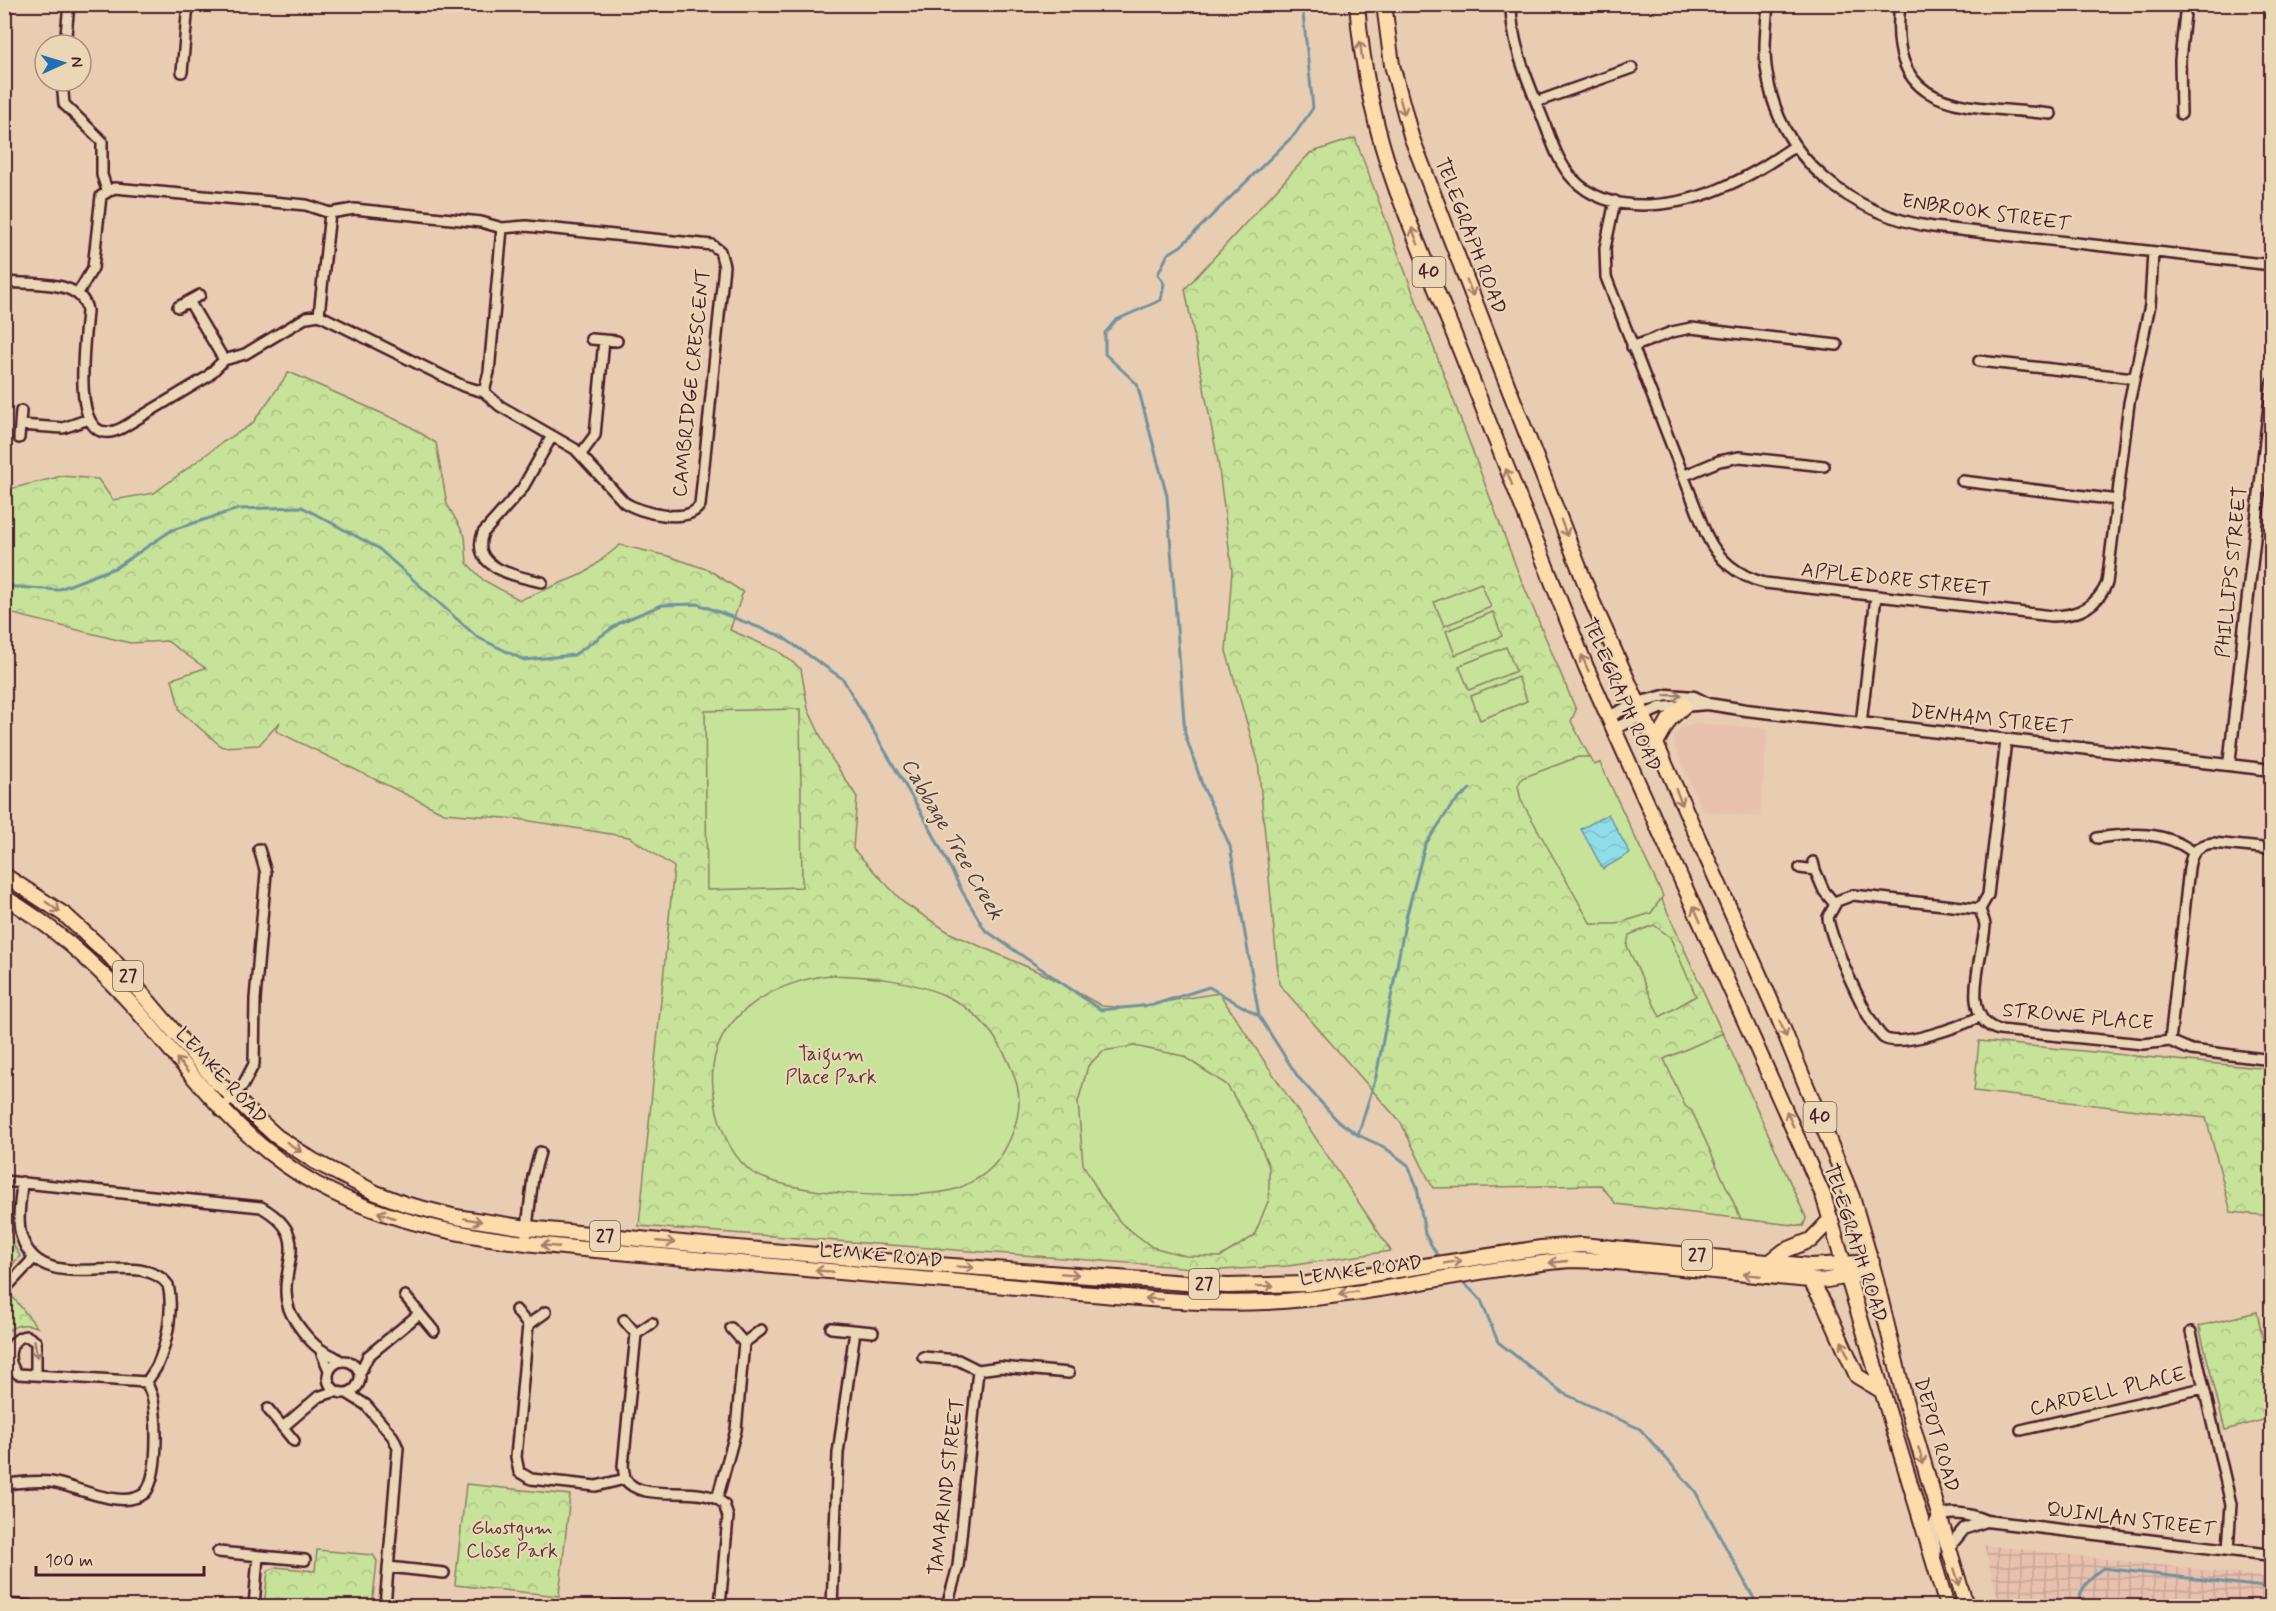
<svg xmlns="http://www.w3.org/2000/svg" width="2276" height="1611" font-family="Mynerve,sans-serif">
  <defs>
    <pattern id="industrial-grid" width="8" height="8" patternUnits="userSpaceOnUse" patternTransform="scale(1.5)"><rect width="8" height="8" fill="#e7c1ae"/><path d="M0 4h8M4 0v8" fill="none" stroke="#c8a596"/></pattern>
    <pattern id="forest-crowns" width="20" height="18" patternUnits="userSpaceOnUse" patternTransform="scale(1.5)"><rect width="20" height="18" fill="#c7e299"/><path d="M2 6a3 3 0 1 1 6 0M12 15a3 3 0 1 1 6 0" fill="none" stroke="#acc184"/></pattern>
    <pattern id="water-waves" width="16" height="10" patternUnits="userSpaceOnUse" patternTransform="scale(1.5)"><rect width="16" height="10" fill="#8edeea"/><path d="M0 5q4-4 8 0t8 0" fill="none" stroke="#7cbec9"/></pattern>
  </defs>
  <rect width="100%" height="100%" fill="#e9cdb2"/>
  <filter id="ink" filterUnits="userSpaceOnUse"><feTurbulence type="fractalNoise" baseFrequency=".0167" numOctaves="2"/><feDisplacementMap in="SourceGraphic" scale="12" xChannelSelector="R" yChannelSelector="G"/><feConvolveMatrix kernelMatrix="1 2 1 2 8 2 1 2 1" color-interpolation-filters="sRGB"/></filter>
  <g filter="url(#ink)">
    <path fill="#e7c1ae" d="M1696 723 1768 729 1760 817 1703 811 1675 748 1674 737 1681 727Z"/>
    <path fill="url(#industrial-grid)" d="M1984 1545 2271 1578V1606H2000Z"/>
    <path fill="url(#forest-crowns)" stroke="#888062" stroke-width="1.5" d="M1355 138 1518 572 1576 710 1571 721 1594 765 1600 763 1806 1218 1803 1226 1616 1204 1601 1185 1433 1188 1401 1123 1279 984 1258 761 1226 651 1232 571 1218 461 1185 289 1310 153Z
      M289 372 408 425 436 443 447 504 465 536 467 563 483 580 520 600 585 573 620 545 668 556 709 570 743 592 730 630 778 651 801 669 808 709 830 756 857 797 853 849 904 903 950 933 1048 976 1102 1006 1126 1008 1219 993 1391 1251 1288 1266 1221 1270 639 1226 674 867 629 837 518 819 444 813 276 731 280 722 259 745 222 747 180 711 172 679 205 668 167 641 130 643 5 612V490L62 476 98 479 113 500 154 493 223 442 252 424Z
      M1979 1041 2271 1069V1216L2231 1212 2206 1118 1974 1091Z
      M4 1207C13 1221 5 1236 20 1256L5 1273Z
      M13 1297 37 1327C24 1323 14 1324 5 1334V1306Z
      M2257 1312 2271 1376V1418L2225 1430 2199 1326Z
      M466 1484 570 1495 559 1596 455 1585Z
      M317 1550 373 1555 377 1561 372 1606H264L268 1571 276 1567 315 1571Z"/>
    <path fill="#c7e299" stroke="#888062" stroke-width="1.5" d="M1481 583 1491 607 1444 626 1434 602Z
      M1493 612 1502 636 1455 655 1446 631Z
      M1506 647 1516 671 1469 690 1459 666Z
      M1518 677 1527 701 1480 720 1471 696Z
      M800 709 802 887 707 890 705 711Z
      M1578 757H1590L1594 765 1600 763 1663 896 1651 913 1616 924H1591L1521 800 1518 786 1522 778Z
      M1654 925 1670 937 1696 996 1660 1017 1627 946 1629 935Z
      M830 975C870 976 914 980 950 998 983 1014 1007 1049 1017 1085 1025 1116 1006 1160 980 1177 973 1181 963 1187 956 1189 917 1201 778 1196 748 1169 725 1148 716 1117 713 1087 706 1019 772 982 830 975Z
      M1723 1033 1806 1218 1803 1226 1741 1219 1692 1111 1685 1106 1664 1059Z
      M1134 1046 1183 1056 1227 1085 1254 1129 1269 1167V1199L1254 1236 1220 1257 1186 1256 1152 1247 1121 1223 1101 1196 1083 1164 1078 1102 1088 1066 1103 1051Z"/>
    <path fill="url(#water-waves)" stroke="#73929e" stroke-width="1.5" d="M1608 814 1630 853 1603 869 1581 829Z"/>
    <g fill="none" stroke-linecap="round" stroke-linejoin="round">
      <path stroke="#73929e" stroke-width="3" d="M4 586 57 590 117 567 172 530 238 509 302 507 378 548 477 637 524 660 574 655 621 622 662 605 698 604 781 636 843 679 930 828 962 891 985 930 1101 1010 1153 1005 1209 987 1259 1016 1298 1077 1337 1120 1358 1135 1384 1147 1408 1165 1417 1187 1425 1234 1440 1260
        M1259 1016 1230 846 1203 787 1185 734 1167 496 1137 384 1105 354V333L1116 320 1161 300 1164 284 1158 274 1168 254 1181 246 1295 134 1313 108 1302 4
        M1358 1135 1376 1077 1406 918 1425 845 1452 805 1470 789
        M1460 1279 1481 1300 1498 1342 1563 1393 1640 1429 1695 1491 1758 1606
        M2077 1606C2081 1589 2088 1578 2103 1568L2272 1588"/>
      <defs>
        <path id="minor" d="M1511 4C1511 43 1527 79 1541 114 1550 136 1557 162 1573 179 1611 219 1684 206 1728 185 1752 175 1774 160 1795 146
          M1768 4C1766 27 1763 51 1767 73 1779 159 1852 215 1933 227L2272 265
          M1900 4C1887 118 1967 104 2051 114
          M65 45 69 4
          M182 72 188 4
          M62 81 64 104 102 141V175L107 190
          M1536 102 1632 68
          M2181 114 2180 60 2186 4
          M1615 201 1605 248 1606 277 1706 534C1718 560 1737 576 1765 583L2052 616C2077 616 2097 607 2107 583L2129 403 2150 305 2153 252
          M4 282C30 285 83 278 87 311 86 334 66 456 122 428L207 377 224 360 245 354 307 317 319 315 463 386 484 392 500 406 575 449 624 502C640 513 688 525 700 505L724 266 720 251 712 245 526 226 502 228 481 222 354 209 330 213 306 205 114 188 101 196 93 268 78 293
          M189 301 224 360
          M178 307 200 295
          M319 315 330 213
          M591 339 617 341
          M1632 347 1672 332 1691 328 1837 345
          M1979 361 2134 378
          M484 392 489 372 502 228
          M20 425 63 428 89 419
          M19 438 21 411
          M581 454 595 435 604 340
          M2263 462 2272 463
          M1683 476 1719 461 1740 457 1824 466
          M1962 481 2118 500
          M542 582C518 577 469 568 483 533L522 489 552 436
          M1861 724 1876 596
          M2006 740 1988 895 1980 909C1981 915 1985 920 1985 926 1983 957 1958 1019 1999 1030L2143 1044 2170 1041 2191 1050 2272 1060
          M2097 838C2132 833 2164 830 2193 852
          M1800 868 1815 870 1813 862
          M1815 870 1824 891 1834 903
          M1979 1017C1961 1026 1901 1048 1884 1038 1869 1027 1829 937 1828 917L1837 901 1853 895 1980 909
          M2170 1041 2189 868C2191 853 2197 845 2213 843L2272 849
          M220 1110 243 1085 254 1064 255 999 266 873 259 849
          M4 1181 261 1207C317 1239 275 1268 289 1309 294 1322 309 1341 320 1349 327 1354 334 1355 340 1361
          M525 1244 533 1177 540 1152
          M4 1290 34 1258
          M405 1296 434 1331
          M516 1310 528 1325 546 1312
          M624 1320 636 1334 652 1323
          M528 1325 516 1457 519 1472 531 1479 596 1486 625 1479
          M731 1328 744 1343 761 1330
          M831 1328 873 1332
          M2191 1332 2231 1504 2228 1550
          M636 1334 623 1466 625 1479C643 1505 700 1482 724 1504L728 1517 720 1606
          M320 1349 329 1370
          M923 1357 958 1360 978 1370 958 1566 947 1606
          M328 1377a16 16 0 1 1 32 0a16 16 0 1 1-32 0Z
          M978 1370 1000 1367 1069 1373
          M360 1373 368 1356 419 1314
          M36 1375V1342L27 1336C8 1337 5 1363 18 1374L147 1382
          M347 1393 366 1405 393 1437 398 1448 385 1606
          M268 1409 294 1441
          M283 1427 318 1397 336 1391
          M2021 1430 2203 1388
          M4 1484C19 1483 36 1480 51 1482 77 1486 122 1511 145 1493 159 1476 157 1422 153 1400 152 1393 148 1388 147 1382 150 1376 154 1372 157 1366 167 1344 174 1308 168 1285 139 1245 43 1301 22 1238 16 1221 21 1200 22 1182
          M717 1499 736 1430 744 1343
          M218 1552 305 1560
          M388 1567 444 1573
          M4 1604 31 1606
          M254 1606 258 1556
          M614 1606H629
          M832 1606 838 1453 855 1331"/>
        <path id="tertiary" d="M1608 717 1637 703 1668 695 1694 697 1708 704 1746 710 2272 770
          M1613 729 1660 708 1707 704
          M2229 765 2272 383
          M1948 1548 1964 1529 1986 1521
          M1935 1558C1937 1548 1933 1540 1933 1530 1935 1504 1972 1515 1986 1521L2272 1555"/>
        <path id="primary" d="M1357 4C1362 69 1375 130 1397 191L1586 667 1823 1195 1947 1606
          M1384 4 1392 65 1411 136 1489 338 1593 603 1779 1019 1852 1197 1874 1272 1905 1400 1966 1606
          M1656 743 1669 720 1684 706
          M4 875 65 915 110 956 215 1080 276 1136 314 1161 376 1193 405 1204 456 1217 527 1228 660 1241 884 1261 1227 1286 1307 1284 1541 1248 1581 1245 1811 1266 1872 1262
          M4 897C54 926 96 965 134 1007 192 1073 237 1140 316 1184 414 1237 521 1243 629 1253 714 1261 799 1269 884 1276 949 1281 1014 1286 1079 1293 1142 1298 1204 1305 1266 1302 1368 1297 1468 1269 1570 1260L1606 1261 1821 1281 1874 1272
          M1770 1262 1784 1251 1811 1240 1831 1219
          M1810 1280 1825 1305 1857 1376 1882 1391"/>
      </defs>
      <use href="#minor" stroke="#4a1f2b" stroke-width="14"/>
      <use href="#tertiary" stroke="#4a1f2b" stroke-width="15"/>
      <use href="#primary" stroke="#4a1f2b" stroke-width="18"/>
      <use href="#minor" stroke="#ebd7b5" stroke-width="9"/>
      <use href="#tertiary" stroke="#ebd7b5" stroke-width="10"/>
      <use href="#primary" stroke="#fddcac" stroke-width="14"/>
    </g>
    <defs><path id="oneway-shaft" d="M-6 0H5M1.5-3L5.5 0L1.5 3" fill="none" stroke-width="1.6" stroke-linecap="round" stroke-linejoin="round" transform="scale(1.5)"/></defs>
    <g stroke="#a47e6c">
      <use href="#oneway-shaft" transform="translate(1361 50) rotate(-97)"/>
      <use href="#oneway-shaft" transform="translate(1402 106) rotate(73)"/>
      <use href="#oneway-shaft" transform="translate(1415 236) rotate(-111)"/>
      <use href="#oneway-shaft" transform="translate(1470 288) rotate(69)"/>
      <use href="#oneway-shaft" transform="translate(1509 477) rotate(-111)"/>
      <use href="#oneway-shaft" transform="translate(1564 528) rotate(69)"/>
      <use href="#oneway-shaft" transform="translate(1585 663) rotate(-113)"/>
      <use href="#oneway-shaft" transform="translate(1679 797) rotate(67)"/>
      <use href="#oneway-shaft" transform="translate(53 907) rotate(36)"/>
      <use href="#oneway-shaft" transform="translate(1697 914) rotate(-114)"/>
      <use href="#oneway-shaft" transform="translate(1783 1029) rotate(67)"/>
      <use href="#oneway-shaft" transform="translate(182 1065) rotate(-130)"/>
      <use href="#oneway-shaft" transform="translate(1790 1119) rotate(-114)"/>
      <use href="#oneway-shaft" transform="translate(294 1147) rotate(34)"/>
      <use href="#oneway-shaft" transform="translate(386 1215) rotate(-160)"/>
      <use href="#oneway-shaft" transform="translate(473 1220) rotate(10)"/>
      <use href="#oneway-shaft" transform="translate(666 1242) rotate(5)"/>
      <use href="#oneway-shaft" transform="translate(550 1246) rotate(-175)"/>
      <use href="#oneway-shaft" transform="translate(1453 1262) rotate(-9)"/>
      <use href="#oneway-shaft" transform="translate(1558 1262) rotate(174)"/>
      <use href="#oneway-shaft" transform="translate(965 1267) rotate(4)"/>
      <use href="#oneway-shaft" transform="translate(824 1271) rotate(-175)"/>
      <use href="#oneway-shaft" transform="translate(1070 1274) rotate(4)"/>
      <use href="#oneway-shaft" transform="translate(1752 1275) rotate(-175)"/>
      <use href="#oneway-shaft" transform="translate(1265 1286) rotate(-1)"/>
      <use href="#oneway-shaft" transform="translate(1348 1293) rotate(170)"/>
      <use href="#oneway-shaft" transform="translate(1154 1299) rotate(-176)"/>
      <use href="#oneway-shaft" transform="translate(1845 1349) rotate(-114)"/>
      <use href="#oneway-shaft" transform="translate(1921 1456) rotate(73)"/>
      <use href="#oneway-shaft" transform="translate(1957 1577) rotate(73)"/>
    </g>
    <g stroke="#9a7b70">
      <use href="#oneway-shaft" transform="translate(1673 695) rotate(-1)"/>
      <use href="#oneway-shaft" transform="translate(36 1349) rotate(80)"/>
    </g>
  </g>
  <g text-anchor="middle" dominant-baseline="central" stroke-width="4.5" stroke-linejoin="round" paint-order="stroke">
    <g fill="#ebd7b5" stroke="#7a5654" stroke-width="1.5">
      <rect x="1412.5" y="257" width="33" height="30" rx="4.5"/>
      <rect x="113" y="961" width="30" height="30" rx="4.5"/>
      <rect x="1803.5" y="1102" width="33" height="30" rx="4.5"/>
      <rect x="590" y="1221" width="30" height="30" rx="4.5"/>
      <rect x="1682" y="1240" width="30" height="30" rx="4.5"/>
      <rect x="1189" y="1269" width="30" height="30" rx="4.5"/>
    </g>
    <g font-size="18" font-weight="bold" fill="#4a1f2b">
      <text x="1429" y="272">40</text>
      <text x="128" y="976">27</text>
      <text x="1820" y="1117">40</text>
      <text x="605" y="1236">27</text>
      <text x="1697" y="1255">27</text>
      <text x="1204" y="1284">27</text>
    </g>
    <g font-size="20" fill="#4a1f2b" stroke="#ebd7b5">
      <text transform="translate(1986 213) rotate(8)">ENBROOK STREET</text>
      <text transform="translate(1470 236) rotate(69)">TELEGRAPH ROAD</text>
      <text transform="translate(692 383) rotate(-84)">CAMBRIDGE CRESCENT</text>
      <text transform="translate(2232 572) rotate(-84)">PHILLIPS STREET</text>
      <text transform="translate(1896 580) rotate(6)">APPLEDORE STREET</text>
      <text transform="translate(1621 695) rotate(66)">TELEGRAPH ROAD</text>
      <text transform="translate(1991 720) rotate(6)">DENHAM STREET</text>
      <text transform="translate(2078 1017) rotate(5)">STROWE PLACE</text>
      <text transform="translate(221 1076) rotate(47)">LEMKE ROAD</text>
      <text transform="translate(1855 1243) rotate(72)">TELEGRAPH ROAD</text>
      <text transform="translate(881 1256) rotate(5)">LEMKE ROAD</text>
      <text transform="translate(1361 1271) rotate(-8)">LEMKE ROAD</text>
      <text transform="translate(2108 1392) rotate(-13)">CARDELL PLACE</text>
      <text transform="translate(1936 1435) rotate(74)">DEPOT ROAD</text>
      <text transform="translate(947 1487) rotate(-83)">TAMARIND STREET</text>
      <text transform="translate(2131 1520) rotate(7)">QUINLAN STREET</text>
    </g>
    <g font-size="20" fill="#5d3c3c" stroke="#ebd7b5">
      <text x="831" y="1054">Taigum<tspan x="831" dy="23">Place Park</tspan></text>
      <text x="512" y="1528">Ghostgum<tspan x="512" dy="23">Close Park</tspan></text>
    </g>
    <g font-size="21" font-style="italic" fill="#543c48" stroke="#ebd7b5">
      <text transform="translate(952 839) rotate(60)">Cabbage Tree Creek</text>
    </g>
  </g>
  <rect width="2276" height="1611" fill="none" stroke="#ebd7b5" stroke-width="24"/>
  <rect x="12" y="12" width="2252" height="1587" fill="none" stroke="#4a1f2b" stroke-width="2" filter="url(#ink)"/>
  <g transform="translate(63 63) rotate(86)"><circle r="28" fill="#ebd7b5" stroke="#ab8d7e" stroke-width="1.5"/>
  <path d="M0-4.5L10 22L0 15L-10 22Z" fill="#1f6fb2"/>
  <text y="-9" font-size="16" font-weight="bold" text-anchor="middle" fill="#4a1f2b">N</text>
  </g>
  <path d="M36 1566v9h168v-9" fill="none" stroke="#4a1f2b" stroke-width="3"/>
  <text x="45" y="1566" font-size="18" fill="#4a1f2b" stroke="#ebd7b5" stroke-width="4.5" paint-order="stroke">100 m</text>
</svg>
